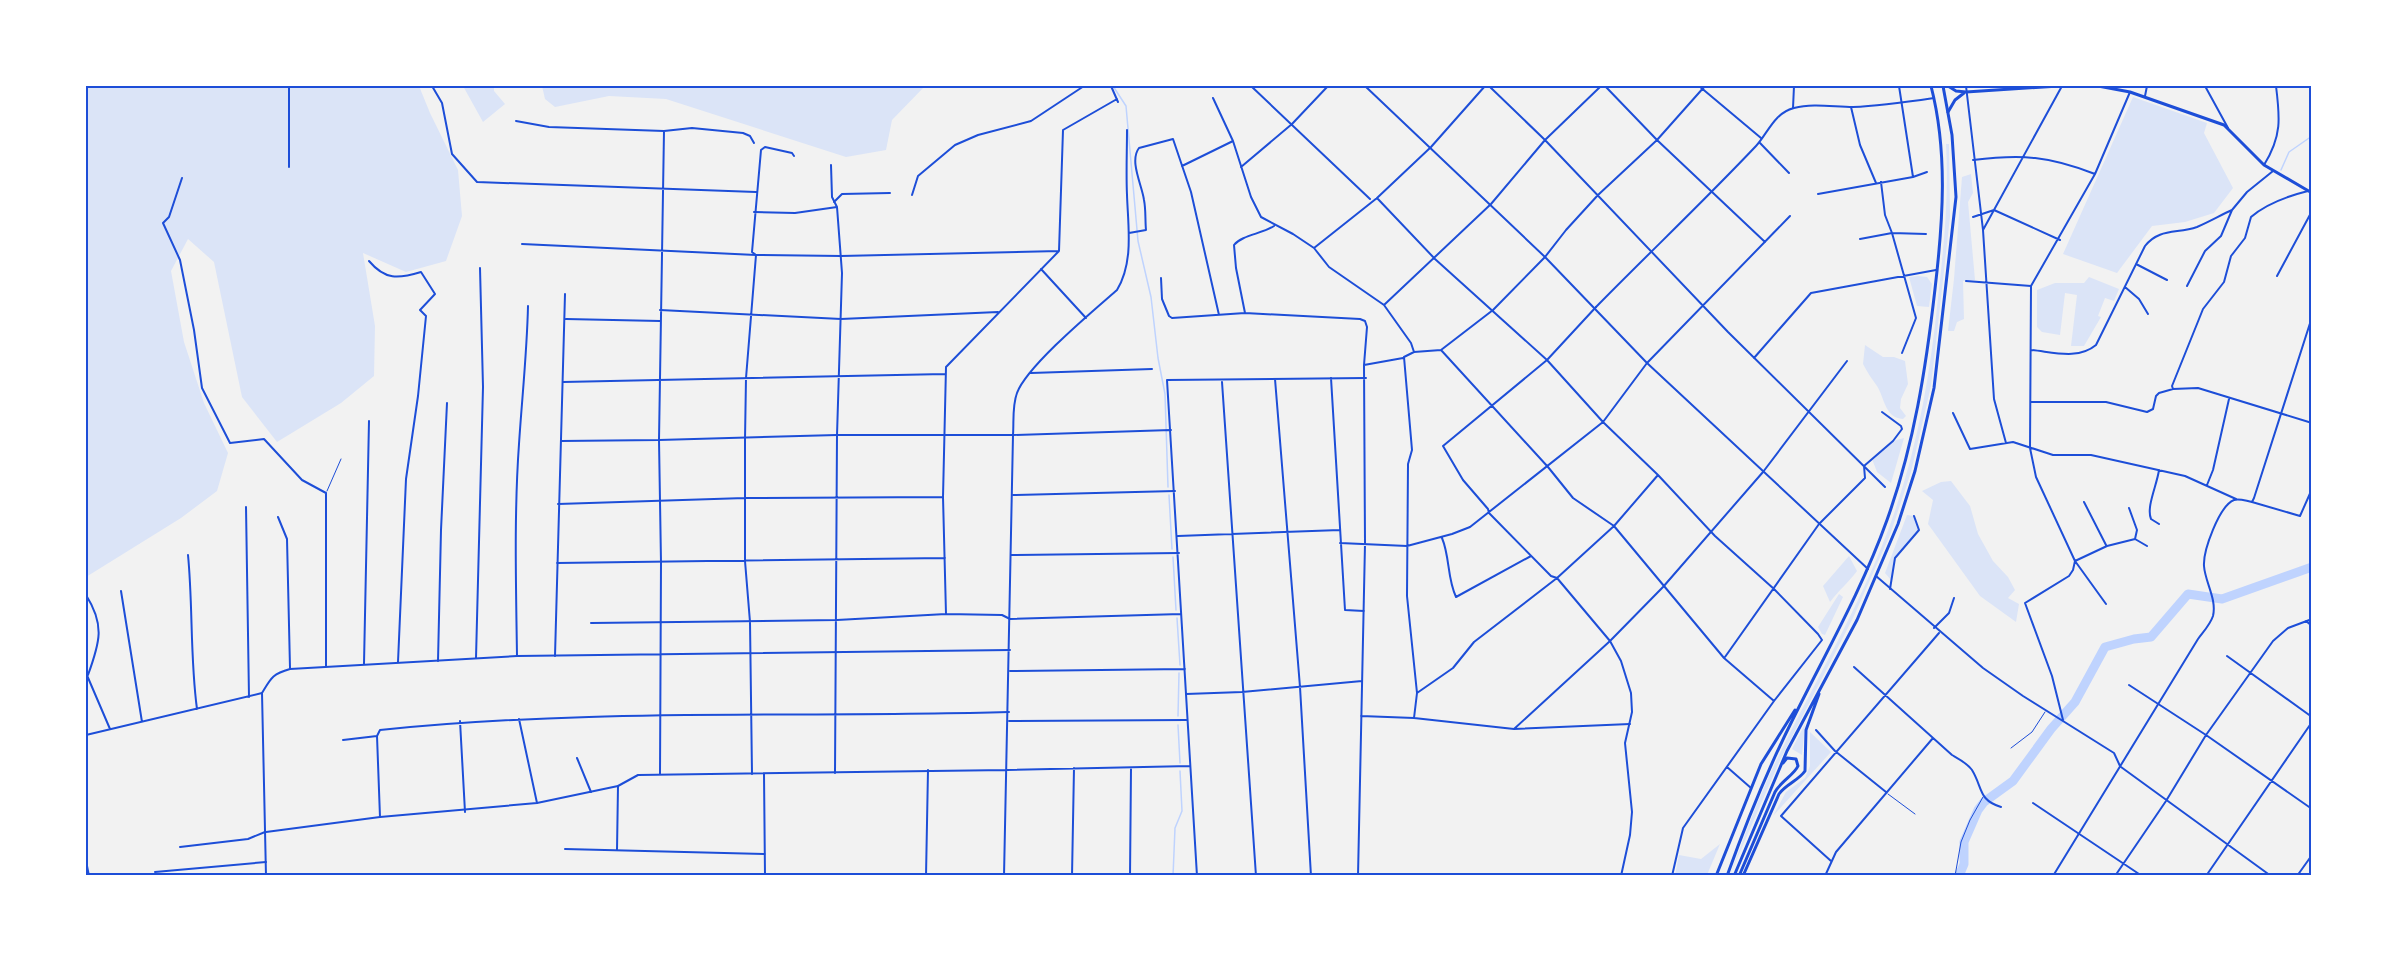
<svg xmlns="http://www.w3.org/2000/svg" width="2397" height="961" font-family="'DejaVu Sans',sans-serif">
  <rect width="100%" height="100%" fill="#f2f2f2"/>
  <path fill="#dbe4f7" d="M86 86H419L430 113 458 170 462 216 446 261 406 272 363 253 375 326 374 376 341 403 277 442 242 397 214 262 188 239 171 271 184 342 204 403 228 453 217 491 181 518 86 577Z
    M463 86H494V91L505 104 483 122Z
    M542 86H925L892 120 886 150 846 157 666 99 609 96 555 107 545 99Z
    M2133 97 2207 123 2204 133 2233 188 2214 213 2185 222 2152 226 2117 273 2063 254Z
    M1946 144H1949L1950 217 1943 280 1931 386 1911 472 1890 535 1853 618 1781 758 1730 875C1745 835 1760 793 1780 753 1816 680 1858 609 1887 533 1916 457 1930 378 1938 298 1944 244 1949 198 1946 144Z
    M1971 174 1973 193 1968 202 1975 280 1963 281 1964 319 1957 322 1954 331H1948L1954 279 1962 177Z
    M1918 276 1927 277 1932 284 1929 307 1917 306 1909 277Z
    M2089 277 2119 289 2114 301 2105 298 2098 316 2101 317 2084 346H2071L2077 295 2065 293 2060 335 2042 332 2037 327V290L2055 283H2084Z
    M1865 345 1883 357H1894L1905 361 1908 384 1901 399 1900 408 1906 416 1903 419C1885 418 1885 399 1877 386 1872 379 1867 372 1863 364Z
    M1904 438 1891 483 1877 472 1872 459 1893 441Z
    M1951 481 1970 506 1978 534 1993 561 2008 577 2015 590 2008 598 2019 604 2016 622 1980 596 1928 524 1933 500 1922 491 1941 482Z
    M1907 515 1914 516 1919 530 1895 558 1891 580 1885 573Z
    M1849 556 1857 571C1849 582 1839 590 1830 602L1823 586Z
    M1839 594 1843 597 1825 635 1822 634 1818 627Z
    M1805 724 1802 755 1792 749Z
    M1810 732 1831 752 1773 816 1786 792 1805 778 1810 766Z
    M1720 844 1707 875H1675L1679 855 1701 859Z"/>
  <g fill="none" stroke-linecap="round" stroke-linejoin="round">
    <path stroke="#bfd3fe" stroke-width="1.5" d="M1113 86 1126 106 1138 241 1151 297 1158 358 1165 394 1168 487
      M2281 170 2289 152 2312 136
      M1169 495 1172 549
      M1173 557 1176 610
      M1177 618 1180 665
      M1178 716 1179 673
      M1178 725 1180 763
      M1173 876 1175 828 1182 811 1180 771"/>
    <path stroke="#bfd3fe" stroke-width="9" d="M1959 876 1964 864V842L1978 810 1984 802 2013 781 2051 729 2075 702 2105 647 2134 639 2151 637 2188 594 2222 599 2312 567"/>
    <path stroke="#1d4ed8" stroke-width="1" d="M327 491 341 459
      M2011 748 2032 732 2045 712
      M1888 794 1915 814
      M1955 876 1961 842 1970 820 1983 797"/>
    <path stroke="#1d4ed8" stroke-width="2" d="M432 86 442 103 452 154 477 182 756 192
      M1111 86 1118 102
      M1251 86 1370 199
      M1489 86 1545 140 1728 332 1885 487
      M1605 86 1657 140 1765 242
      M1699 86 1761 138
      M1899 86 1913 177
      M1966 86 1983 230 1994 399 2006 443
      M2145 96 2147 86
      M1213 98 1233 141 1251 197 1261 217 1293 234 1314 248 1329 267 1384 305 1411 343 1414 352
      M1851 107 1860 145 1876 183
      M1793 108 1794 86
      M516 121 549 127 664 131 692 128 743 133 750 136 754 143
      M1127 130C1127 152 1126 173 1127 195 1128 226 1134 262 1117 290 1093 311 1027 366 1017 393 1012 406 1014 422 1013 435L1171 430
      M1760 143 1789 173
      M1973 160C2022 154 2049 156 2095 174
      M831 165 832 197 837 207 842 273 837 435 835 773
      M2264 165C2282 136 2280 118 2276 86
      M1182 166 1233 141
      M289 167V86
      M1241 167 1292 124 1328 86
      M182 178 169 217 163 223 180 260 194 330 202 388 230 443 264 439 302 480 326 493V666
      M1881 182 1885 215 1892 233 1916 318 1902 353
      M1818 194 1913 177 1927 172
      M912 195 918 176 955 145 978 135 1031 121 1084 86
      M1377 198 1435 259 1547 360 1603 422 1658 475 1715 536 1774 589 1818 634 1822 640 1774 701 1683 828 1672 876
      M834 202 842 194 890 193
      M754 212 795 213 837 207
      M1973 217 1994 210 2060 240
      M1983 230 2062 86
      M1129 233 1146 230C1145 220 1146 210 1144 200 1142 185 1129 161 1139 148L1173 139 1191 192 1219 315
      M1860 239 1892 233 1926 234
      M522 244 756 255 841 256 1059 251
      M1314 248 1377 198 1431 147 1485 86
      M369 261C385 280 398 279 421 272L435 294 420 310 426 316 418 396 406 479 398 662
      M2136 264 2167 280
      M1041 269 1086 318
      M2277 276 2312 211
      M1161 278 1162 299 1169 316 1172 318 1245 313 1360 319 1365 321 1367 327 1364 365 1365 544 1358 876
      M1966 281 2031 286
      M2187 286 2205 251 2221 236 2232 210 2247 192 2273 171
      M2125 287 2139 299 2148 314
      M1384 305 1491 204 1545 140 1601 86
      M660 310 841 319 998 312
      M1245 313 1236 268 1234 245C1242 235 1262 234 1274 226
      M566 319 660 321
      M1441 350 1548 467 1573 498 1614 526 1724 658 1774 701
      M1441 350 1493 310 1545 257 1566 230 1598 195 1657 140 1705 86
      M2031 350C2053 352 2078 360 2096 345L2145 246C2159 228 2177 234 2197 227 2209 222 2221 215 2232 210
      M1754 358 1811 293 1936 270
      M1364 365 1403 358
      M1031 373 1152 369
      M1331 378 1345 610 1364 611
      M1275 379 1300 687 1311 876
      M563 382 945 374
      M1222 382 1256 876
      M2173 389 2172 386 2199 319 2203 309 2224 282 2231 256 2245 238 2251 217C2267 203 2288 196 2308 191
      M2031 402H2106L2147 412 2153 409 2156 396 2159 393 2173 389 2198 388 2312 423
      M1953 413 1970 449 2013 442 2053 455H2091L2185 476 2236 499
      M561 441 659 440 664 131
      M2159 470C2157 485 2146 507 2151 519L2159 524
      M1763 472 1847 361
      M2207 485 2213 470 2229 399
      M1013 495 1175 491
      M2084 502 2106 545
      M2252 502 2300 516 2312 489
      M558 504 745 498 943 497
      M246 507 249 697
      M2129 508 2137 530 2135 539
      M278 517 287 539 290 668
      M1178 536 1340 530
      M1442 538C1450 557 1447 578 1456 597L1531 556
      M1340 543 1407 546 1452 534 1470 527 1603 422 1647 363 1790 216
      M188 555C193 606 190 658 197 709
      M1011 555 1179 553
      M557 563 945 558
      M1890 589 1895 558 1919 530 1914 516
      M121 591 142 722
      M86 595C105 625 100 642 88 675
      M2106 604 2075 561 2107 546 2135 539 2147 546
      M946 614 943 497 946 367 1059 251 1063 130 1117 99
      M2306 621 2312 626
      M591 623 837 620 946 614 1002 615 1010 619 1181 614
      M1934 628 1949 613 1954 598
      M517 656C516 585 514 514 519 444 522 398 527 352 528 306
      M555 656 565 294
      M2227 656 2312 717
      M1725 657 1819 524 1865 478 1864 466 1893 441 1902 429 1901 426 1882 412
      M476 658 483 387 480 268
      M438 661 441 530 447 403
      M364 664 369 421
      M1854 667 1952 755C1959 759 1967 763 1972 770 1983 788 1978 800 2001 807
      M1010 671 1185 669
      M86 673 110 729
      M2129 685 2206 735 2312 809
      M1417 693 1453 668 1474 642 1557 578 1614 526 1658 475
      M1186 694 1242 692 1362 681
      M1361 716 1414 718 1514 729 1630 724
      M1414 718 1417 693 1407 596 1408 464 1412 450 1404 357 1414 352 1441 350
      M519 719 537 803
      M2063 720 2052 676 2025 603 2069 576 2073 570 2075 561 2036 477 2030 448 2031 286 2095 174 2130 92
      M460 721 465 812
      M1009 721 1186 720
      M1514 729 1610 641 1557 578 1551 576 1489 513 1488 509 1463 480 1443 446 1547 360 1596 307
      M1816 730 1835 751 1886 792
      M86 735 262 693
      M377 736 380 817
      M343 740 377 736 380 730C588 708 799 718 1009 712
      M577 758 591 792
      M1727 767 1751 788
      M2121 767 2271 876
      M1007 770 1190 766
      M752 774 750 622 745 561V439L746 378 756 255 752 252 761 150 765 147 792 153 794 156
      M764 774 765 876
      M2033 803 2142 876
      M180 847 248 839 265 832
      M565 849 765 854
      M617 850 618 786
      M86 861 89 876
      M1831 861 1781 816 1939 633
      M155 872 266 862
      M926 876 928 770
      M1072 876 1074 768
      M1130 876 1131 768
      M1197 876 1167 380 1366 378
      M1825 876 1836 852 1933 738
      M2115 876 2166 801 2206 735 2273 641 2288 628 2312 619
      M2206 876 2312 722
      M2297 876 2312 855"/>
    <path stroke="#1d4ed8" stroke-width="2" d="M1365 86 1545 257 1647 363 1868 569
      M2205 86 2228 128
      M1596 307C1649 253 1704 201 1756 146 1768 133 1774 113 1794 108 1813 103 1834 107 1853 107 1880 106 1907 102 1934 98
      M1876 576 1983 668 2023 696 2114 753 2120 766
      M660 774 661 562 659 440 837 435H1013L1004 876
      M266 832 380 817 537 803 618 786 638 775 1007 770
      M266 876 262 693C271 678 272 674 290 669L517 656 1010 650
      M1621 876 1630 835 1632 812 1625 743 1632 712 1631 693 1621 661 1610 641 1663 587 1763 472
      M2053 876 2198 639C2203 632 2210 625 2213 616 2217 599 2205 582 2204 566 2203 551 2219 506 2234 500 2239 498 2246 501 2252 502L2254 498 2312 317"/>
    <path stroke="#1d4ed8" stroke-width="3" d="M1948 86 1956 91 1966 92 2059 86
      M2067 86H2098L2130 92 2224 125 2264 165 2312 193
      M1948 112 1955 100 1964 93"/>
    <path stroke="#1d4ed8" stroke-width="3" d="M1716 876 1761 764 1795 710
      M1727 876C1746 823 1767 771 1792 721 1825 654 1862 590 1887 520 1914 445 1926 368 1935 289 1943 221 1948 152 1931 86
      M1734 876 1787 751 1857 620 1898 524 1915 471 1934 388 1956 197 1952 135 1943 86
      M1739 876 1775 792C1781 781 1794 775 1798 766L1796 759 1787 758 1783 763
      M1743 876 1779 794C1786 784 1798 781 1805 771L1806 730 1819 694"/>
  </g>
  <rect width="2397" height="961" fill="none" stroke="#ffffff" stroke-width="174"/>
  <rect x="87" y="87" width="2223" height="787" fill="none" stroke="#1d4ed8" stroke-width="2"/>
</svg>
